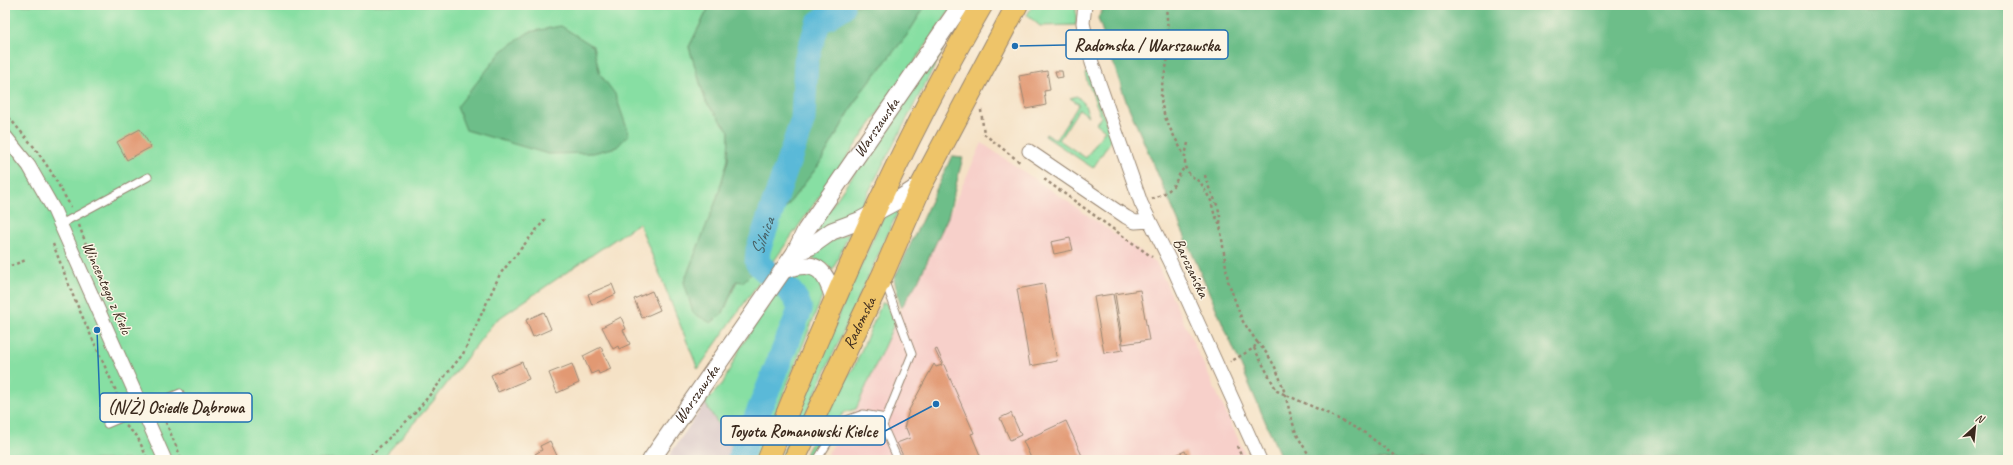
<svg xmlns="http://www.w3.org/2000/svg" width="2013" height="465" font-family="Caveat,sans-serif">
  <rect width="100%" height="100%" fill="#fcf5e5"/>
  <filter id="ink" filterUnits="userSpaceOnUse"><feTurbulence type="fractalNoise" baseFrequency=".025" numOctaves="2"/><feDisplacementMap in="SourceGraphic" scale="8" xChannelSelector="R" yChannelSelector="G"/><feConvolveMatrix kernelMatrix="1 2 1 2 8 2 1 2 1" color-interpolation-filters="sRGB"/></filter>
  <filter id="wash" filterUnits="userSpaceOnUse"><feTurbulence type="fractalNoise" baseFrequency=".012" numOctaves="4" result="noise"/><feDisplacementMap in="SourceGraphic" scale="16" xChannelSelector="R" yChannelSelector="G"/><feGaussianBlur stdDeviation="0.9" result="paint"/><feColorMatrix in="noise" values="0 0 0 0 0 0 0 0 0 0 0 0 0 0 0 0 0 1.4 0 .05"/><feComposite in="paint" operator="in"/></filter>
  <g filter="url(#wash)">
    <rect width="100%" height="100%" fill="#f5e2c6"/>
    <path fill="#f7d0ca" d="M982 143 1156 262 1248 460H824L855 412 901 308 918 281Z"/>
    <path fill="#d2bec2" d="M705 403 734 450 730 460H666Z"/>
    <path fill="#87dfa3" stroke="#618460" d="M5 5H710L689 47 706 102 729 131 728 160 716 202 684 282 723 313 737 281 763 246 773 224 818 166 861 92 907 35 926 5H954L698 369 639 223 495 321 435 399 381 460H5Z
      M1033 5H1076V25L1040 26 1027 15Z
      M943 50 857 214 811 236 939 51Z
      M1088 71 1112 139 1093 168 1045 136 1046 134 1056 140 1079 104 1070 98 1077 96 1084 103 1089 116 1079 109 1059 140 1086 158 1105 130 1096 123 1101 117 1090 87 1088 85 1085 73Z
      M900 207 785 460H780L840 312 881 221 887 214Z
      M850 232 832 271 827 264 808 257 816 249Z
      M808 273 818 279 823 295 757 460H730L734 450 705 403 723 383 740 348 774 297 778 296 792 275Z
      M882 303H886L895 322 856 409 845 412 838 419 811 460H803L841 385 854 367Z"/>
    <path fill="#6dbe89" stroke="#547454" d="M710 5H926L907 35 861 92 818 166 773 224 755 270 743 282 736 281 723 313 711 323 693 313 684 282 716 201 728 160 729 131 706 102 689 47Z
      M1105 5H2008V460H1282L1126 101 1098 18Z
      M561 26 593 46 600 74 615 94 629 134 617 147 593 153 548 154 466 130 457 107 502 51 529 32Z
      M952 156 963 157 948 217 918 281 901 308 894 279Z"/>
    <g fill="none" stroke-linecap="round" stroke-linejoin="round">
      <path stroke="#5ab9d8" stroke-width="25" id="s1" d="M739 460 800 310C795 287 771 280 757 262L758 250 803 119 806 61 818 23 842 8V5"/>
    </g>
    <g id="blocks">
      <path fill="#e29973" d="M1047 71 1050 90 1044 91 1046 105 1026 109 1019 76Z
        M1055 71H1062L1063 77 1057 78Z
        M140 129 151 147 127 160 117 142Z
        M1070 238 1073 250 1054 254 1051 242Z
        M612 284 616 294 592 305 588 294Z
        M1044 284 1057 361 1030 366 1017 289Z
        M1140 290 1149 340 1123 344 1115 294Z
        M652 291 660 310 642 318 634 299Z
        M1113 294 1123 350 1104 353 1094 297Z
        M544 312 551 329 533 337 526 320Z
        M621 317 626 329 623 330 630 344 619 349 618 346 613 349 602 327Z
        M601 347 611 369 599 374 598 371 591 374 583 356Z
        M937 349 974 433 971 434 982 460H905L897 443 910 438 906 428H904L909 410 934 364 936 367 942 365 935 350Z
        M522 362 529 379 498 392 491 375Z
        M572 364 579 383 557 393 549 373Z
        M1011 413 1021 435 1010 440 1000 418Z
        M1066 421 1084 460H1032L1023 441Z
        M550 441 559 460H538L535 454 542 450 540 446Z
        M1185 451 1189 460H1165Z"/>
    </g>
  </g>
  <g filter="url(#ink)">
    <use href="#blocks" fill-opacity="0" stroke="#988672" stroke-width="1"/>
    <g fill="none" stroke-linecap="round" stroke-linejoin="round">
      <defs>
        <path id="service" d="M61 224 148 177
          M886 418 883 426 898 460
          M107 424 180 393
          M817 460 841 422 863 414 886 418 912 354 885 282"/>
        <path id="minor" d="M1085 5 1083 23 1092 63 1141 203 1170 261 1260 460
          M5 136 29 166 54 210 165 460
          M1029 151 1126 217 1135 222 1150 221"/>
        <g id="tertiary">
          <path d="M795 253 811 246 832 231 859 221 898 200 922 184"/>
          <path d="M783 270C815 259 825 268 834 299"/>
          <path id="s2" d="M651 460 795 253 806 230 961 5"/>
        </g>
        <g id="primary">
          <path d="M768 460C831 304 897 150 982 5"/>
          <path id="s3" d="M794 460 883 274 922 184 1017 5"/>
        </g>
      </defs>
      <use href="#service" stroke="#988672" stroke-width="9"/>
      <use href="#minor" stroke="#988672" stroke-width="15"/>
      <use href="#tertiary" stroke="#988672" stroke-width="19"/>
      <use href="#primary" stroke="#988672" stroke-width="23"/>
      <path stroke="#988672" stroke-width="2.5" stroke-dasharray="3 3" stroke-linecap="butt" d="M1166 5C1167 21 1169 38 1168 54 1167 73 1158 87 1162 105 1165 124 1177 139 1184 156
        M981 110 984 134 1021 163
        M5 113 34 147 50 170 71 207
        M1188 143 1185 156V167L1190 175 1201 183 1211 201 1214 213 1220 225 1228 281 1242 320 1257 342 1254 348 1230 362
        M1205 175C1208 193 1222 204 1220 225
        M1044 179 1152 257
        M1152 199C1159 196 1167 193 1172 187 1177 181 1179 173 1185 167
        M79 225 90 255
        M53 244 74 298 116 391 118 408
        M5 268 26 260
        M1257 342C1283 369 1284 396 1295 430 1299 440 1306 450 1312 460
        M1254 348 1277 391 1325 412 1365 433 1400 460
        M161 411 182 460
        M126 426 137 436 148 460
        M1237 446 1243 460
        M366 460 415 413 463 354 500 274 547 217"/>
      <use href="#service" stroke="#fff" stroke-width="7"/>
      <use href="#minor" stroke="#fff" stroke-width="13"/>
      <use href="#tertiary" stroke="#fff" stroke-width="17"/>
      <use href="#primary" stroke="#eec469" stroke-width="21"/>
    </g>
  </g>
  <g text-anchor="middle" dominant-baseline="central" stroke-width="3" stroke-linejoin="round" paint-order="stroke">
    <g font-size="16" fill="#3b2a1e" stroke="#fcf5e5">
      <text stroke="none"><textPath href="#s2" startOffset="402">Warszawska</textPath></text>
      <text transform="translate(1191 268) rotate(65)">Barczańska</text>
      <text transform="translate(107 288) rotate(66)">Wincentego z Kielc</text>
      <text stroke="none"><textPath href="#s3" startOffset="152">Radomska</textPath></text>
      <text stroke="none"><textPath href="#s2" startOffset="80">Warszawska</textPath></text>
    </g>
    <g font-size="17" font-style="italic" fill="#465c5f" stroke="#fcf5e5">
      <text stroke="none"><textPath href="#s1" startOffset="254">Silnica</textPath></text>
    </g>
  </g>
  <path fill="none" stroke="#1f6fb2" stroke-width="1.5" d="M1015 46L1066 45M97 330L100 407M936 404L885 431"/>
  <g fill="#1f6fb2" stroke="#fcf5e5" stroke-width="1.5">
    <circle cx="1015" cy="46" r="4"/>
    <circle cx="97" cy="330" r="4"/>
    <circle cx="936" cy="404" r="4"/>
  </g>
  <g fill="#fcf5e5" stroke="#1f6fb2" stroke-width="1.5">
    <rect x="1066" y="30" width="162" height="29" rx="4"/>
    <rect x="100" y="393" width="152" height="29" rx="4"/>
    <rect x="721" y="416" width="164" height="29" rx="4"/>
  </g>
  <g font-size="17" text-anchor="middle" font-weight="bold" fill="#3b2a1e">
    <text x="1147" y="51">Radomska / Warszawska</text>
    <text x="176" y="413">(N/Ż) Osiedle Dąbrowa</text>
    <text x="803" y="437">Toyota Romanowski Kielce</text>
  </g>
  <rect width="2013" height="465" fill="none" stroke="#fcf5e5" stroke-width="20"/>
  <g transform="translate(1975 427) rotate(27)" stroke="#fcf5e5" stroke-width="3" paint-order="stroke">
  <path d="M0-3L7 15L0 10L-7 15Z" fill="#3b2a1e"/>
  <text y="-6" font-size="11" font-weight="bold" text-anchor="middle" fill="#3b2a1e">N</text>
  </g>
</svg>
